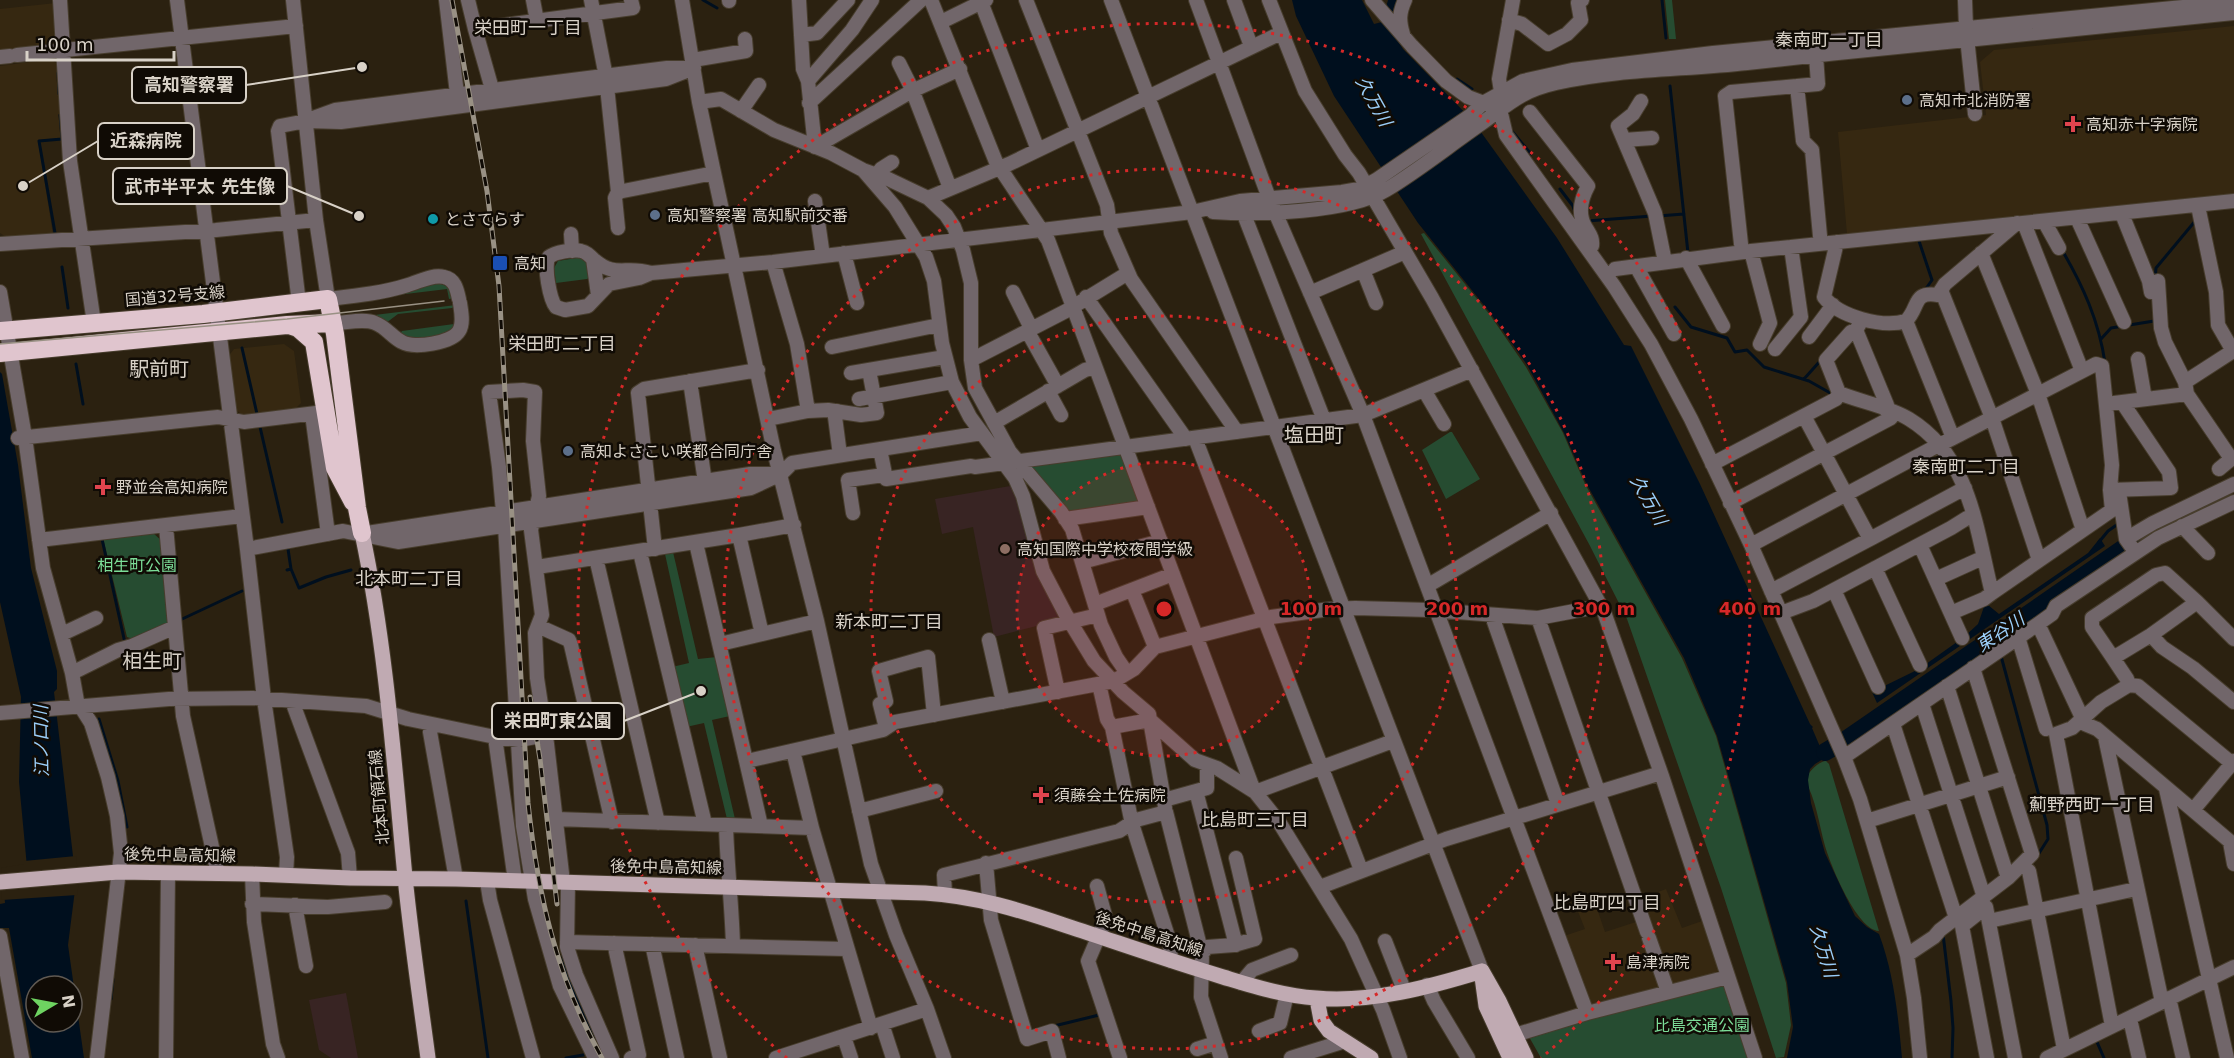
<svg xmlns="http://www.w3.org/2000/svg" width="2234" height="1058" font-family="'DejaVu Sans','Noto Sans JP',sans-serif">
  <rect width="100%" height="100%" fill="#2b2110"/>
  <path fill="#362811" d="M56 3 58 36 50 46 0 52V9Z
    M2234 26V195L1847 234 1838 132 1986 115 1980 62 1994 50Z
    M51 59 56 63 61 138 38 140 53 235 6 237 0 233V66Z
    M284 344 294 351 301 403 295 409 244 416 236 410 228 357 234 349Z
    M1666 889 1682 928 1705 920 1723 973 1675 987 1669 983 1640 899Z
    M1593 897 1605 932 1639 921 1661 985 1658 991 1594 1008 1588 1004 1565 940 1567 935 1585 929 1575 904Z"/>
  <path fill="#382423" d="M1016 485 1064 619 994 637 973 527 942 534 935 499Z
    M346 993 358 1058H331L319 1050 309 1000Z"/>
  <path fill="#264c31" d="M1665 0H1672L1676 39H1669Z
    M1424 233 1490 315 1526 367 1563 433 1585 484 1682 658 1716 736 1786 983 1791 1025 1784 1057 1776 1058 1721 888 1627 619 1589 544 1421 234Z
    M582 257 589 261 590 277 587 279 556 283 554 268 558 261Z
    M438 283 449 287 454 298 449 299 447 289 348 301Z
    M456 305 452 308 398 314 386 323 350 318Z
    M454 324 456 325 446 336 414 340 399 335 402 331Z
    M1450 432H1452L1480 479 1446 499 1422 450Z
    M1118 454 1125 458 1141 503 1067 513 1031 469V465Z
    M153 533 162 541 169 620 167 627 133 639 127 637 103 538Z
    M673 552 698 659 717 657 730 716 712 720 735 819H727L704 723 686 727 672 667 689 663 665 554Z
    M1826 761 1829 764 1879 931C1857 930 1831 866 1825 846 1819 825 1816 798 1804 779 1810 772 1817 762 1826 761Z
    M1726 983 1750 1058H1541L1528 1035Z"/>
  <path fill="#000f1e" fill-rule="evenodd" d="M1292 0H1362L1374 24 1382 22 1388 0H1401L1398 41 1403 49 1473 121 1557 238 1624 345 1631 346 1700 484 1810 724 1813 727 1812 728 1821 749H1826L1843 739 1846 745 1815 764 1810 769 1808 780 1811 803 1825 853 1840 885 1855 916 1867 927 1879 934C1894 974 1898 1015 1902 1058H1787L1793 1027 1787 982 1717 736 1684 658 1586 483 1564 433 1527 365 1491 314 1418 223 1334 96 1296 16Z
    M0 372 2 374 18 465 31 568 57 671V689L54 692 76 882 68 945 84 1058H32L9 928H0V904L5 903 2 870 27 867 19 782 21 697 0 602ZM36 986H72V1022H36Z
    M2100 538 2105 546 1877 703 1872 692 1919 669 1964 637 1978 624 1986 601 1988 600V605L1999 614 2088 553Z"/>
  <path fill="#2b2110" d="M76 856 79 882 77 895 2 900 1 868 24 864V861Z"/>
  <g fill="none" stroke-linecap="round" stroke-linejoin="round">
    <path stroke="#000f1e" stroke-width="3" d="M703 0 717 8
      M1662 0 1666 38
      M58 73 59 94
      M1457 79 1472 89
      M1670 86 1688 253
      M1511 130 1531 154
      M1560 189 1573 206 1575 213
      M1658 216 1684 214
      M1587 221 1652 216
      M55 233 39 141 62 139 60 115
      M1918 238 1932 280 1925 290
      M2062 250C2083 286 2099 321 2105 363
      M62 267 68 308
      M2155 279 2156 268 2196 220
      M1675 307 1691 327 1727 338 1735 352 1747 350 1764 367 1809 381 1832 394
      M2101 339 2111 328 2154 321 2156 318
      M242 348 257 414
      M76 364 83 404
      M1804 379 1821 360
      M260 427 282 522
      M102 539 125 643
      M2099 542 2108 531 2118 524
      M288 549 291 569
      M287 570 291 569 299 588 326 577 351 570
      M180 620 242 591
      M2001 656 2047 825 2048 839 2036 858
      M99 719 118 781 127 827
      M466 901 488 1058
      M561 934C559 966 582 1009 596 1038
      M1943 934 1951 1001 1953 1028 1952 1058
      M111 999 113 979
      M1054 1026 1099 1015
      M2097 1042 2104 1058
      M566 1058 583 1055"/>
    <path stroke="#000f1e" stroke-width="18" d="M1825 752 1847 739 2124 548 2182 516"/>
    <defs>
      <path id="minor" d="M60 0 70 161 94 323
        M177 0 247 549 264 699 287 857 286 875
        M293 0 316 220 328 299C354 296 383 293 408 285 419 282 432 274 444 277 455 279 457 290 459 299
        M446 0 457 94
        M468 0 475 29
        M533 0 537 21
        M591 0 606 77 618 192 714 173
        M682 0 699 102 714 173 774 451 817 621 871 864 896 935 927 1009 944 1058
        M799 0 803 69 808 81 815 147
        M931 0 996 162 1048 240 1251 783 1255 792 1279 822 1351 939 1383 1010 1400 1058
        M1026 0 1107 205 1111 233 1131 279 1237 432
        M1111 0 1482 971
        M1196 0 1269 198 1363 415 1587 1013
        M1234 0 1251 46
        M1269 0 1305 91 1345 155 1359 173 1432 298 1604 612 1662 776 1755 1058
        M1372 0 1412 46 1446 81 1468 97 1500 109 1506 135 1614 286 1651 344 1691 419 1751 545 1844 757 1860 799 1907 955 1914 998 1920 1058
        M1965 0 1966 28 1975 114
        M729 1V0
        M981 2 1038 150
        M1509 20 1522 24 1548 44 1567 34 1581 20 1578 3 1582 0
        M941 22 986 0
        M1403 34C1399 21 1399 13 1405 0
        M801 35 817 33 848 0
        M17 55 296 26
        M0 57 10 56
        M693 60 746 51 745 39
        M899 63 911 87 950 188
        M808 81 852 30 872 0
        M1797 86 1803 141 1812 150 1820 236
        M492 89 475 29 633 8 631 0
        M1502 98 1499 79 1513 0
        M1641 101 1633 114 1618 126 1655 213 1665 262
        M699 102 721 99 774 130 831 153 863 170 886 178 928 198 946 215 954 227 963 250 971 283V360L975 388 1010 452 1061 512 1072 529 1101 625 1116 657 1127 673
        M809 103 921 0
        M741 111 759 85
        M1530 112 1588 186C1581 199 1577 214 1586 228 1590 235 1593 238 1592 246
        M313 118 335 110 667 68H686
        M1624 140 1652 138
        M815 147 912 91 960 69
        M863 170 895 207 926 257 934 281 942 343 952 382 970 417 1015 478 1023 496 1043 571 1066 615 1094 661 1123 692 1149 714 1150 720 1195 760 1217 768 1255 792
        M878 175 881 169 892 162
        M618 192 615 198 618 228
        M928 198 1009 164 1281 33
        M815 201 823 256
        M1213 212C1258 215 1348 213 1386 190 1419 170 1450 145 1482 123 1510 103 1521 91 1556 83 1618 69 1684 70 1747 63 1909 45 2071 29 2234 13
        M1243 212 1324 420
        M2122 214 2149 281 2151 292H2155
        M2077 218 2124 322
        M2044 221 2059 248
        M2024 223 2082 371
        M571 234 572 251
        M1837 242 1824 297C1839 317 1883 328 1906 321 1920 307 1912 291 1938 295L1945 284 2017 223
        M0 244 216 230 316 220
        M1741 244 1725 96 1731 92 1818 84 1816 55
        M1751 251 1770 323 1760 344
        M844 253 857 303
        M1981 253 2038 394 2083 530
        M1686 258 1723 326
        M593 259C616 279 624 265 651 273L639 278 609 284 588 306 565 310 556 307C550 300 543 265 549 257 555 252 574 249 581 251 586 252 589 255 593 259L598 295
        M1636 266 1674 334
        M1615 269 1751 251 2234 201
        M1363 270 1376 303
        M651 273 773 262 1192 212 1240 201 1342 192 1359 189 1376 180 1471 115 1483 103 1523 81 1572 70 1713 53 2234 2
        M2158 281 2161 328 2165 342 2185 382
        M1941 290 1992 418 2039 560
        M0 292 25 437 43 568 72 673 77 701 91 723 108 777 117 816 121 853 97 1058
        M1013 292 1029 324V334L1058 386
        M1310 293 1405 252
        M1086 297 1186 439
        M299 303 278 131 280 126 306 121 341 122 666 79 694 68
        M1906 321 1953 438
        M333 323C346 323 364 318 375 323 386 327 392 337 402 342 414 349 452 343 459 331 464 323 461 311 460 303
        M1856 330 1887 405 1886 410
        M1809 337 1833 305
        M832 347 939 325
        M1775 349 1801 317 1791 247
        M2138 359 2145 399
        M971 360 1066 311 1128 273
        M851 373 945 357
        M690 381 705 482
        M1424 390 1444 424
        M1048 391 1061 415
        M2187 394 2230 457V460L2219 469
        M859 399 952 382
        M2106 404 2187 394 2185 382 2233 351 2218 325 2216 292 2198 206
        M808 411 828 410 861 415 877 413 869 370
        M837 411 835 417 840 455
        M312 414 328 534
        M768 419 808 411 797 344 773 262
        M994 423 1085 370 1095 367
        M18 438 218 417 244 422 324 412
        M1195 438 1361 870
        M880 449 886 479 971 466 975 467 1363 415 1472 370
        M1712 464 1836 399 1839 393
        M2110 490 2171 488 2169 472 2122 402
        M2119 492 2126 539 2131 546
        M1730 503 1891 418
        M503 512 499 467 489 392 523 390 535 392 533 441 539 496 531 530 542 615 535 633 537 678 547 744 563 882
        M853 513 848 480 884 475
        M1065 519 1148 507
        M166 526 183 716 218 874
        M505 526 523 826 535 899 560 986 595 1058
        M2182 526 2208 553
        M367 533 750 474H775
        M739 535 794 525
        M1870 539 1965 488
        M2126 539 2153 523 2234 484
        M39 540 242 516
        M696 543 761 826
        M1751 545 1931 449 1953 438 2096 364 2102 366 2112 465 2110 490 2112 510 1992 593C1976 529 1971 457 1909 419 1890 407 1861 402 1839 393L1826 360 1851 332 1856 330 1862 320
        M1920 545 1962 638
        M247 549 343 531 398 542 751 488 781 474 792 463 982 433
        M655 549 638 393 644 389 758 370
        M640 552 705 824
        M596 558 658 823
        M1082 562 1161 541
        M537 567 739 535 762 634
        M1875 568 1920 665
        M2165 573 2197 602 2151 635 2113 658 2092 627V618L2156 575Z
        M1936 579 1978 560
        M1427 586 1551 513
        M1132 590 1155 647
        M1834 590 1878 687
        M1771 591 1870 539 1804 416
        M2197 602 2234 639
        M1095 604 1173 574
        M1781 613 1813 601 1951 528 1967 518
        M1951 613 1984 599 1992 593
        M1492 616 1558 804
        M1538 618 1647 932
        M2038 624 2085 724 2097 729 2234 845
        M538 626 569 640 571 645 612 822
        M62 634 96 618
        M2151 635 2162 647 2193 668 2234 702
        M2018 637 2046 729
        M989 640 1003 702
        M720 644 817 621
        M2113 658 2127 679 2129 685
        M72 673 118 650 132 646 175 627
        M1099 684 1107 719 1112 727 1132 824 1170 943 1171 961
        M1947 686 2008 878
        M1058 692 1044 628 1098 615
        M292 701 348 853 350 878
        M1922 704 1984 897
        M0 713 169 699 253 698 366 706 408 719 495 737 519 740 546 735
        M1893 724 1956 918
        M431 725 430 732 456 879
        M889 726 885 724 880 704 886 701 879 671 928 657 934 715
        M1112 727 1150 720 1164 800
        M495 737 515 881
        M2105 737 2162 1002
        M1844 757 2038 624 2052 614 2056 606 2158 538 2234 502
        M747 761 883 730 895 722 1114 681 1134 669 1155 647 1271 617 1330 609 1355 608 1430 610 1538 618 1601 606
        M2166 789 2227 1058
        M1196 791 1236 945
        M1255 792 1393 741
        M1165 808 1164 800 1207 788V766
        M2193 810 2234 761
        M859 811 936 791
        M556 819 812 828 793 751
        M1867 821 2008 777
        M726 825C727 866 732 906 733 946
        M812 828 871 1028
        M2230 842 2234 864
        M986 863 991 920 1027 1039 1052 1031 1059 1058
        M2029 871 2064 1049
        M252 874 254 922 273 1044 278 1058
        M487 881 490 900 533 1058
        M568 882 567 947 576 975 612 1058
        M1097 886 1106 919 1088 961 1120 1058
        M1320 887 1446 839 1661 773
        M945 894 944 875 1119 831 1136 820 1166 812 1202 954 1201 997 1221 1058
        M252 904 328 907 385 902
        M295 905 306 966
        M1989 921 2136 889
        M0 936 22 1058
        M1649 938 1668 992
        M1385 941 1404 990
        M567 942 846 949
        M614 943 639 1055 631 1058
        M652 944 677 1058
        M695 945 720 1058
        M1202 954 1207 947 1234 945 1255 939 1236 858
        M1907 955 1934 937 1940 930 2008 878 2032 854 1973 668
        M1241 983 1252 970 1291 955
        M1427 985 1434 1001 1468 1058
        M2169 998 2183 1058
        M2130 1019 2139 1058
        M882 1024 893 1058
        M2112 1026 2056 734 2072 728 2101 702 2129 685 2138 686 2234 765
        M1259 1031 1280 1023 1287 994
        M1515 1035 1587 1013 1728 977
        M844 1037 851 1058
        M1197 1049 1216 1043
        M166 1058 168 873
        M776 1058 927 1009
        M1291 1058 1345 1041
        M1987 1058 1962 926 1986 907 2015 1058
        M2047 1058 2234 967"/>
      <path id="major" d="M362 533C386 646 394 762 405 877 411 937 420 998 428 1058
        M0 882 118 872 252 874 350 878 456 879 925 893C975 896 1020 910 1067 926 1119 943 1170 961 1223 977 1253 986 1284 996 1316 998 1371 1003 1430 987 1482 971
        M1482 971 1499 1001 1526 1058
        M1482 977 1486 1006 1510 1058
        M1317 999 1321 1020 1329 1031 1371 1058"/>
      <path id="highway" d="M289 325 298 328 314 342 335 468 353 502
        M0 331 203 314 328 299 335 334 357 508 362 533
        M0 353 287 325 333 323"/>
    </defs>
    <use href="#minor" stroke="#473d2d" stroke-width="16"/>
    <use href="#major" stroke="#473d2d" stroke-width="17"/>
    <use href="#highway" stroke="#473d2d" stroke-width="20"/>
    <use href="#minor" stroke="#71666a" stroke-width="14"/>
    <use href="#major" stroke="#c0aab2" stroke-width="15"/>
    <use href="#highway" stroke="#e0c5ce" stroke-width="18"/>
    <path stroke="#999184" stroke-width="1.5" d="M0 344 287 319 444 301"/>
    <defs>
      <path id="rail" d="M452 0 487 191 499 286 528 803C538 896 556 976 602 1058
        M530 697 540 759 557 904"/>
    </defs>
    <use href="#rail" stroke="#999184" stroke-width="5"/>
    <use href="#rail" stroke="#100b05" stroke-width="3" stroke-dasharray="9" stroke-linecap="butt"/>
  </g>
  <circle cx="1164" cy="609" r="147" fill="#d62828" fill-opacity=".12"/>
  <g fill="none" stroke="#d62828" stroke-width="3" stroke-dasharray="3 6">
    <circle cx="1164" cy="609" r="147"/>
    <circle cx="1164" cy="609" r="293"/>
    <circle cx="1164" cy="609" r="440"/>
    <path d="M787 1058A586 586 0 1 1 1541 1058"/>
  </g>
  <g fill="#5c6f8a" stroke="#100b05" stroke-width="2">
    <circle cx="1907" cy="100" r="6"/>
    <circle cx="655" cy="215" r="6"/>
    <circle cx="568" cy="451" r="6"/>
  </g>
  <g fill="#e0444e" stroke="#100b05" stroke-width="2">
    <path d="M2070 115h6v6h6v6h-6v6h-6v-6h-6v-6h6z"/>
    <path d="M100 478h6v6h6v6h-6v6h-6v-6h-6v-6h6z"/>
    <path d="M1038 786h6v6h6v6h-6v6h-6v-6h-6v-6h6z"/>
    <path d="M1610 953h6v6h6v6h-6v6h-6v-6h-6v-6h6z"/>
  </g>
  <circle fill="#0f9aa8" stroke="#100b05" stroke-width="2" cx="433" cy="219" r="6"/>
  <rect fill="#1a4fb4" stroke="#100b05" stroke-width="2" x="492" y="255" width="16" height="16" rx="3"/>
  <circle fill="#8d6e63" stroke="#100b05" stroke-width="2" cx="1005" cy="549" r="6"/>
  <g text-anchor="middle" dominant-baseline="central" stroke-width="5" stroke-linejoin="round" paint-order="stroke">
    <g font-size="16" fill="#d8d1c7" stroke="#100b05" text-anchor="start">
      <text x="1919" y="100">高知市北消防署</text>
      <text x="2086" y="124">高知赤十字病院</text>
      <text x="667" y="215">高知警察署 高知駅前交番</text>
      <text x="445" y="219">とさてらす</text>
      <text x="514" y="263">高知</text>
      <text x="580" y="451">高知よさこい咲都合同庁舎</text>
      <text x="116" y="487">野並会高知病院</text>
      <text x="1017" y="549">高知国際中学校夜間学級</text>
      <text x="1054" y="795">須藤会土佐病院</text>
      <text x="1626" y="962">島津病院</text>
    </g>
    <g font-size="16" fill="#d8d1c7" stroke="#100b05">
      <text transform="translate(175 296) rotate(-5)">国道32号支線</text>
      <text transform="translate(379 797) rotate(-95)">北本町領石線</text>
      <text transform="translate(180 855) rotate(1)">後免中島高知線</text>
      <text transform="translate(666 867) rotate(1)">後免中島高知線</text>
      <text transform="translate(1149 934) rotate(18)">後免中島高知線</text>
    </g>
    <g font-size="16" fill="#7cdd98" stroke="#100b05">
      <text x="137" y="565">相生町公園</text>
      <text x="1702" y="1025">比島交通公園</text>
    </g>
    <g font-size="18" fill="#d8d1c7" stroke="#100b05">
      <text x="528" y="27">栄田町一丁目</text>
      <text x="1829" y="39">秦南町一丁目</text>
      <text x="562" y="343">栄田町二丁目</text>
      <text x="1966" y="466">秦南町二丁目</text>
      <text x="409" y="578">北本町二丁目</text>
      <text x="889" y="621">新本町二丁目</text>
      <text x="2092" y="804">薊野西町一丁目</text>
      <text x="1255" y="819">比島町三丁目</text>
      <text x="1607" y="902">比島町四丁目</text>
    </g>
    <g font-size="18" font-style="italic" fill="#9bcef9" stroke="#100b05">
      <text transform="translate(1374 101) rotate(61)">久万川</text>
      <text transform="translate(1649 500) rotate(60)">久万川</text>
      <text transform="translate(2000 632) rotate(-34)">東谷川</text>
      <text transform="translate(41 741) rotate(-91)">江ノ口川</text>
      <text transform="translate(1824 951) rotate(73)">久万川</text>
    </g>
    <g font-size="20" fill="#d8d1c7" stroke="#100b05">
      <text x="159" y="369">駅前町</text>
      <text x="1314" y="435">塩田町</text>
      <text x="152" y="661">相生町</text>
    </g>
  </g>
  <circle cx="1164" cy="609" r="9" fill="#d62828" stroke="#100b05" stroke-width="3"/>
  <g font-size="18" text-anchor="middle" font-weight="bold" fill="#d62828" stroke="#100b05" stroke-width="5" stroke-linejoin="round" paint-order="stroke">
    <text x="1311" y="615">100 m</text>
    <text x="1457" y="615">200 m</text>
    <text x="1604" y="615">300 m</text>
    <text x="1750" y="615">400 m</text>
  </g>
  <path fill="none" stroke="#d8d1c7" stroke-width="2" d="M362 67L246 85M23 186L98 141M359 216L287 186M701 691L624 721"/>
  <g fill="#d8d1c7" stroke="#100b05" stroke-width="2">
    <circle cx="362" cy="67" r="6"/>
    <circle cx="23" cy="186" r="6"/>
    <circle cx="359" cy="216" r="6"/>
    <circle cx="701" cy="691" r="6"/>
  </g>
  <g fill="#100b05" stroke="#d8d1c7" stroke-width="2">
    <rect x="132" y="67" width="114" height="36" rx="6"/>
    <rect x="98" y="123" width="96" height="36" rx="6"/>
    <rect x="113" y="168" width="174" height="36" rx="6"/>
    <rect x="492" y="703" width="132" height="36" rx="6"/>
  </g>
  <g font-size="18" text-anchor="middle" font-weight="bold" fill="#d8d1c7">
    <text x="189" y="91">高知警察署</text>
    <text x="146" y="147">近森病院</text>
    <text x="200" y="193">武市半平太 先生像</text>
    <text x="558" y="727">栄田町東公園</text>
  </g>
  <g transform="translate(54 1004) rotate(80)"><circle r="28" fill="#100b05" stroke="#605a53" stroke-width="1.5"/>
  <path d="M0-4.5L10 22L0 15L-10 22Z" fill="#6ed361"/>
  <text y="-9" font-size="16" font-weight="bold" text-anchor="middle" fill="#d8d1c7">N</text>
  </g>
  <path d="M27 51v9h147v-9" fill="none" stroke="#d8d1c7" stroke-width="3"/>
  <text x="36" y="51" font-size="18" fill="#d8d1c7" stroke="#100b05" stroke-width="4.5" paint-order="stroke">100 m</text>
</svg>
